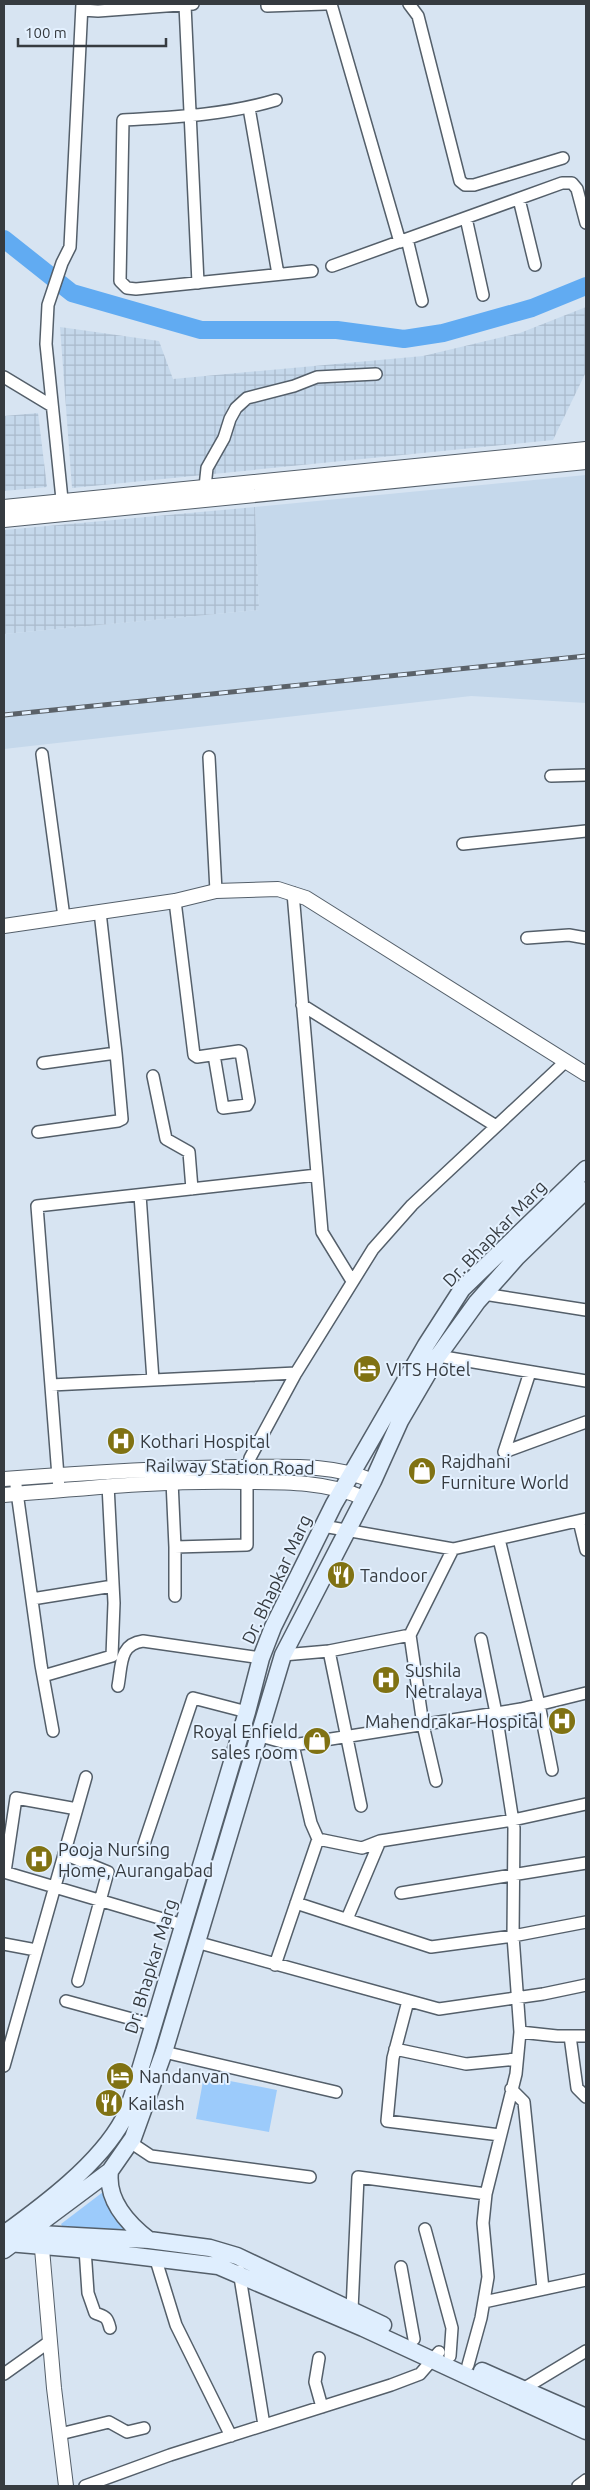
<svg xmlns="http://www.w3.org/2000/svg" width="590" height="2490" font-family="Ubuntu,sans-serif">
  <defs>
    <pattern id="industrial-grid" width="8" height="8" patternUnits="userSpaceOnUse" patternTransform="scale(1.25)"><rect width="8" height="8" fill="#c5d8eb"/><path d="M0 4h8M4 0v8" fill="none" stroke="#aabacb"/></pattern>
  </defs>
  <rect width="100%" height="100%" fill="#d7e4f2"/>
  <path fill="#c5d8eb" d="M586 475V703L471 696 4 749V634L259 610 255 507Z"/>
  <path fill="url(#industrial-grid)" d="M586 307V372L553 440 72 488 60 327 159 341 173 379 423 356 520 333Z
    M38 413 47 487 4 491V416Z
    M255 507 259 610 4 634V530Z"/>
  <path fill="#9ccbfb" d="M204 2076 277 2090 269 2132 196 2119Z
    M103 2192 106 2204 127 2231 63 2228 61 2224Z"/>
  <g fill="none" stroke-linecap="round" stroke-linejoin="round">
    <path stroke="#61abf2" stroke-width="18" d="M4 239 72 293 201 330H337L404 339 443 333 532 308 586 286"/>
    <defs>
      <path id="minor" d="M267 4V6L325 4
        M331 4 400 242
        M409 4 418 16 460 181 465 185H474L563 158
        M185 5 198 283
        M82 10 98 11 193 4
        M276 100C226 115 175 117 123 120L120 281 127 288 136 289 312 271
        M249 108 278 274
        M519 199 535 265
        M466 218 483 295
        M407 239 422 301
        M332 266 562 183H572L577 189 586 223
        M4 377 52 406
        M205 487 207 468 224 438 230 419 236 408 247 398 294 386 317 377 376 374
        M63 509 46 344 48 305 62 263 70 247 82 4
        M42 754 64 917
        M209 757 216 891
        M551 776 586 775
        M463 844 586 831
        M293 893 322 1232 352 1281
        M175 901 194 1055 197 1057 239 1051 241 1052 249 1101 247 1105 223 1108 214 1055
        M527 938 569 935 586 938
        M302 1005 496 1126
        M43 1063 116 1053
        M153 1076 166 1139 189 1152 192 1189
        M38 1132 118 1121 122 1119 116 1053 100 912
        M140 1195 153 1380
        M484 1294 586 1310
        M438 1356 586 1381
        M530 1372 504 1452 586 1422
        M51 1385 296 1373 373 1249 412 1205 566 1061
        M15 1478 41 1665 53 1731
        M172 1481 175 1547 247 1545V1482L250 1458 296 1373
        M59 1489 37 1206 317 1175
        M579 1521 586 1550
        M323 1526 453 1549 586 1519
        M499 1539 539 1704 552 1770
        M175 1596V1547
        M32 1599 113 1586
        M410 1635 453 1549
        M329 1651 361 1806
        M283 1655 329 1651 410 1635 423 1725 436 1781
        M43 1676 112 1656 114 1603 108 1485
        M118 1686C122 1665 119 1644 143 1641L261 1658
        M257 1735 293 1745 521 1709 586 1693
        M293 1745 311 1823 318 1839
        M144 1844 193 1698 247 1712
        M64 1854 108 1872 78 1981
        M4 1872 183 1925
        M5 1872 16 1798 77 1809
        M401 1893 586 1863
        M296 1903 431 1947 513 1936 586 1922
        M347 1919 380 1841
        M196 1942 439 2009 543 1994 586 1985
        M4 1944 36 1950
        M275 1965 318 1839 362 1848 380 1841 513 1820 586 1804
        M66 2001 154 2025
        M408 2001 393 2058 387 2121 500 2135
        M520 2032 557 2036H586
        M570 2036 577 2088 586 2097
        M395 2049 466 2064 517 2059
        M164 2052 336 2092
        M4 2066 86 1777
        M511 2089 524 2102 543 2289
        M130 2142 151 2156 310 2177
        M425 2229 452 2328 450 2356
        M85 2249 88 2293 95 2313C105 2317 107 2316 110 2328
        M155 2257 176 2325 231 2436
        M401 2267 414 2339
        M239 2271 264 2425
        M484 2302 586 2280
        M352 2310 358 2177 486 2194
        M319 2358 315 2382 322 2407
        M468 2365 481 2318 488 2277 483 2223 486 2194 516 2074 520 2032 513 1936 514 1828 496 1713 481 1639
        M4 2374 49 2342
        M523 2389 586 2351
        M60 2434 109 2422 127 2432 144 2428
        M85 2486 170 2455 391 2385 420 2374 439 2352
        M578 2486 586 2480"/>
      <path id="tertiary" d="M4 507 586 449
        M4 520 586 462
        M4 926 175 901 216 891 278 889 306 898 586 1074
        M4 1479C82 1473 160 1468 239 1467 284 1467 330 1463 373 1481
        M4 1495C87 1488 164 1480 248 1482 288 1482 327 1482 364 1498
        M41 2237 54 2388 66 2486"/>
      <path id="secondary" d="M110 2171C106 2200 127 2223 149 2240
        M22 2233 149 2240 210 2248 237 2256 383 2325
        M4 2234C44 2205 99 2164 123 2120 131 2105 135 2086 140 2070L247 1712 261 1658 273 1627 334 1504 426 1345 462 1289 586 1169
        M8 2243 78 2249 218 2266 363 2328 586 2431
        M4 2250 110 2171 133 2138 164 2052 283 1655 373 1481 400 1421 438 1356 477 1302 517 1257 586 1190
        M482 2371 586 2417"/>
    </defs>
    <use href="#minor" stroke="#545f6a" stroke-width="14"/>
    <use href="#tertiary" stroke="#545f6a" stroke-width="16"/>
    <use href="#secondary" stroke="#545f6a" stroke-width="19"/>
    <use href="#minor" stroke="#fff" stroke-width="11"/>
    <use href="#tertiary" stroke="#fff" stroke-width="14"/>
    <use href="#secondary" stroke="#dfeefe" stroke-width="16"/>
    <defs>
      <path id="rail" d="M4 715 586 656"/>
    </defs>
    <use href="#rail" stroke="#5b6269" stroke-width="5"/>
    <use href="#rail" stroke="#e4f1ff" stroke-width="3" stroke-dasharray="9" stroke-linecap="butt"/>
  </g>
  <defs>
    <symbol id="hotel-disc" viewBox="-11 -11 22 22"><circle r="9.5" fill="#807213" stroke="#e4f1ff"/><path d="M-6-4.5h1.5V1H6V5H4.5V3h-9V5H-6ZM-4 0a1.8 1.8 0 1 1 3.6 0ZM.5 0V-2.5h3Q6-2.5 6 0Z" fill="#fff"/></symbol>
    <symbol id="hospital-disc" viewBox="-11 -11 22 22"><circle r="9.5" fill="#807213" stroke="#e4f1ff"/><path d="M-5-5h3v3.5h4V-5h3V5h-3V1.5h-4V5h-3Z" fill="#fff"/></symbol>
    <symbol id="shop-disc" viewBox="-11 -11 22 22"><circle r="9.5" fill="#807213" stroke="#e4f1ff"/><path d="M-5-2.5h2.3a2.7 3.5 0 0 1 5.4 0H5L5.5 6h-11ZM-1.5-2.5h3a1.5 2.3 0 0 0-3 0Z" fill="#fff"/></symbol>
    <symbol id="restaurant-disc" viewBox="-11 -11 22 22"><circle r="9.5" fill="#807213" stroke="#e4f1ff"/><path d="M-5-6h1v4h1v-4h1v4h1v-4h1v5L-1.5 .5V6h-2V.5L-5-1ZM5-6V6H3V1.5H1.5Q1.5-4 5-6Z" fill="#fff"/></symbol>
  </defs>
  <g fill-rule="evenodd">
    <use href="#hotel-disc" x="351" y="1353" width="32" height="32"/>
    <use href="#hospital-disc" x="105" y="1425" width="32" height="32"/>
    <use href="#shop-disc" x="406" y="1455" width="32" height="32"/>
    <use href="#restaurant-disc" x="325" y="1559" width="32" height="32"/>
    <use href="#hospital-disc" x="370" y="1664" width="32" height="32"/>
    <use href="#hospital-disc" x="546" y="1705" width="32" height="32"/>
    <use href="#shop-disc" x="301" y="1725" width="32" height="32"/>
    <use href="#hospital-disc" x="23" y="1843" width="32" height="32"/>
    <use href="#hotel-disc" x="104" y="2060" width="32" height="32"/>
    <use href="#restaurant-disc" x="93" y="2087" width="32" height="32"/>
  </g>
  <g text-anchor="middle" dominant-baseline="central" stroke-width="4" stroke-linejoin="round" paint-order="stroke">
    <g font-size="18" fill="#363b40" stroke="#e4f1ff">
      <text transform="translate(494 1233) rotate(-46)">Dr. Bhapkar Marg</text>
      <text transform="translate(230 1466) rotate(1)">Railway Station Road</text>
      <text transform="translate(276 1579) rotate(-65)">Dr. Bhapkar Marg</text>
      <text transform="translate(150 1966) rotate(-73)">Dr. Bhapkar Marg</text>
    </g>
    <g font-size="18" fill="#363b40" stroke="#e4f1ff" text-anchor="start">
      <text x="386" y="1369">VITS Hotel</text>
      <text x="140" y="1441">Kothari Hospital</text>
      <text x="441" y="1461">Rajdhani<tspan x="441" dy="21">Furniture World</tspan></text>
      <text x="360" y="1575">Tandoor</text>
      <text x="405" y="1670">Sushila<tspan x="405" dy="21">Netralaya</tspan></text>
      <text x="543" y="1721" text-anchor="end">Mahendrakar Hospital</text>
      <text x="298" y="1731" text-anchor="end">Royal Enfield<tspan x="298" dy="21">sales room</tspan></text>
      <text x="58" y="1849">Pooja Nursing<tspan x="58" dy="21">Home, Aurangabad</tspan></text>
      <text x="139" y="2076">Nandanvan</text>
      <text x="128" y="2103">Kailash</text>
    </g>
  </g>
  <rect width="590" height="2490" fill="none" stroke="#363b40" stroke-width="10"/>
  <path d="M18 38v8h148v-8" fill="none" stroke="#363b40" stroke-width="2.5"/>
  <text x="25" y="38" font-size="15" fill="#363b40" stroke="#e4f1ff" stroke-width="4" paint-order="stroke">100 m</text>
</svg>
